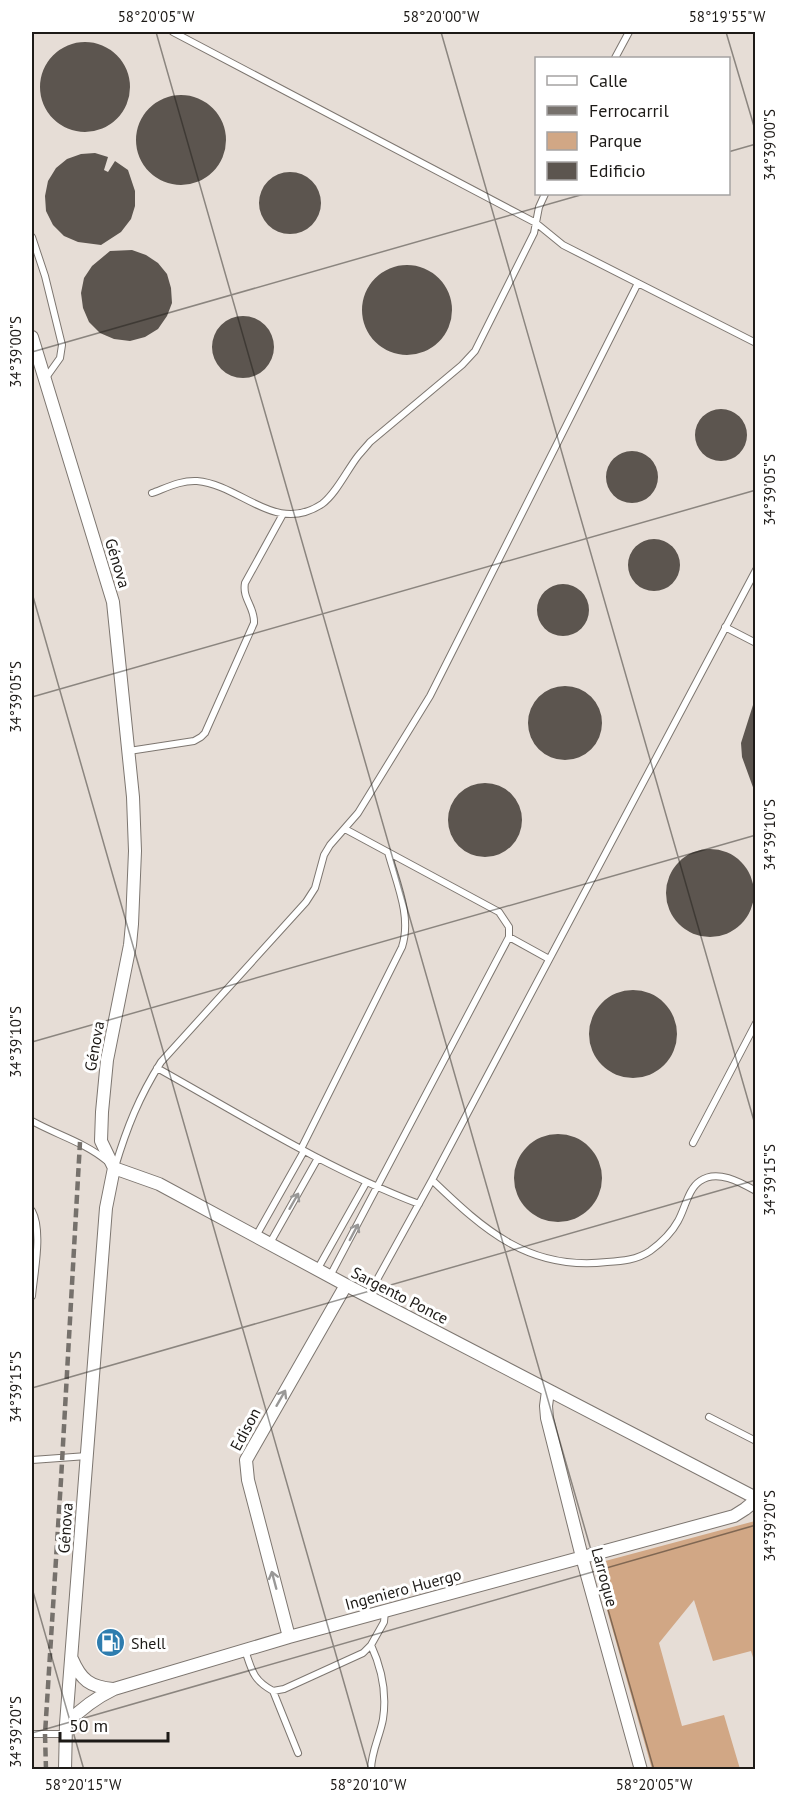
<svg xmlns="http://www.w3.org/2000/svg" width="787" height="1801" font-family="'PT Sans',sans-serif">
  <rect width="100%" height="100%" fill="#e6ddd6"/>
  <path fill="#d1a785" d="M755 1521V1664L751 1651 713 1661 694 1600 659 1643 682 1726 724 1715 740 1769H652L594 1564Z"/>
  <path fill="#5c554f" d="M40 87a45 45 0 1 1 90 0a45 45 0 1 1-90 0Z
    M136 140a45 45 0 1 1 90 0a45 45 0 1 1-90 0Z
    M95 153 108 157 104 170 108 172 115 161 128 170 135 191V206L131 219 121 232 101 245 78 242 64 236 53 225 46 211 45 196 48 181 56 168 67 159 81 154Z
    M259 203a31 31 0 1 1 62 0a31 31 0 1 1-62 0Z
    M132 250 146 255 158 263 167 274 171 288 172 303 167 316 158 329 145 337 130 341 114 339 100 333 89 322 83 308 81 293 84 278 92 266 110 251Z
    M362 310a45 45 0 1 1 90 0a45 45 0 1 1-90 0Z
    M212 347a31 31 0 1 1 62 0a31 31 0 1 1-62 0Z
    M695 435a26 26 0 1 1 52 0a26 26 0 1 1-52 0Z
    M606 477a26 26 0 1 1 52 0a26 26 0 1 1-52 0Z
    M628 565a26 26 0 1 1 52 0a26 26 0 1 1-52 0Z
    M537 610a26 26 0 1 1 52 0a26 26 0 1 1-52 0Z
    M528 723a37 37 0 1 1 74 0a37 37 0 1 1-74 0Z
    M753 705 756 706 754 790 742 757 741 743Z
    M448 820a37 37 0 1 1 74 0a37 37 0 1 1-74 0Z
    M666 893a44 44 0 1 1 88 0a44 44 0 1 1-88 0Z
    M589 1034a44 44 0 1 1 88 0a44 44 0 1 1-88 0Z
    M514 1178a44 44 0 1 1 88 0a44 44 0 1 1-88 0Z"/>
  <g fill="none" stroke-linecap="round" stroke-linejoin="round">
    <defs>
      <path id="service" d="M173 32 536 223 563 245 756 343
        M615 58 629 32
        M32 237 45 276 62 345 60 358 45 379
        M152 493C166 488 181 480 197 481 242 485 275 535 322 504 336 494 347 470 358 456 362 451 366 447 370 442L462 365 475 351 534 233 539 207 545 194
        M725 627 756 643
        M129 751 194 741 201 737 205 733 254 623C255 607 242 599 245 583L283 514
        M509 937 549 959
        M157 1068C243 1116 327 1169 419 1204
        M32 1121C57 1135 84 1142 107 1161
        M693 1143 756 1023
        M301 1149 402 947C412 916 396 882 388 852
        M115 1167C127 1127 139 1097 161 1062L306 902 315 888 324 855 330 845 358 813 430 696 638 283
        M432 1180C484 1230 529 1271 607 1262 622 1261 637 1260 650 1251 661 1243 672 1232 678 1221 685 1209 688 1189 700 1181 717 1169 740 1182 756 1191
        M32 1211C43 1231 34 1273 32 1296
        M256 1236 304 1151
        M270 1243 318 1158
        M317 1270 366 1183
        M330 1276 509 937V927L499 912 345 829
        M368 1296 432 1180 756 570
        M709 1417 756 1441
        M32 1460 87 1456
        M245 1650C252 1671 253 1680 273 1691L284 1689 363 1653 371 1645
        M273 1691 298 1753
        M32 1734H65
        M371 1770C371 1752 380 1736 383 1719 387 1693 382 1669 371 1645L384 1622 385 1611"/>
      <path id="minor" d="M32 337 113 602 133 797 135 851 132 924 130 945 107 1060 102 1112 101 1141 114 1168 106 1208 66 1724 65 1770
        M114 1168 159 1184 346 1285 756 1498
        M548 1391 546 1406 547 1418 582 1557 641 1770
        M289 1637 248 1480 246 1460 346 1285
        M72 1659C81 1680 90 1687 113 1689
        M66 1724C81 1709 95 1698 114 1689L289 1637 734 1516 745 1509 756 1500"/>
    </defs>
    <use href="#service" stroke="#7d7670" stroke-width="8"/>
    <use href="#minor" stroke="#7d7670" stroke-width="14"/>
    <use href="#service" stroke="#fff" stroke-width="6"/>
    <use href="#minor" stroke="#fff" stroke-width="12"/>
    <path stroke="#76716c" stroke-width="4.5" stroke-dasharray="9 4.5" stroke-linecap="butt" d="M46 1770 45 1734 61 1480 80 1142"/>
  </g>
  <defs><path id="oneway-shaft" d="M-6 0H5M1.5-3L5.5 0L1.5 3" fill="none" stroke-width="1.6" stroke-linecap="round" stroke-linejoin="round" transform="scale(1.5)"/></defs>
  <g stroke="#999897">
    <use href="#oneway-shaft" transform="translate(294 1201) rotate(-60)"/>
    <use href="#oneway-shaft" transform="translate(354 1232) rotate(-62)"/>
    <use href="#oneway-shaft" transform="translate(281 1398) rotate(-60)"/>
    <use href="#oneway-shaft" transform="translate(274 1580) rotate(-105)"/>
  </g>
  <path fill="none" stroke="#1d1a17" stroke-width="1.5" stroke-opacity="0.45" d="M156 32 654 1770M441 32 756 1128M726 32 756 133M728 152 756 144M32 352 584 194M32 593 369 1770M32 697 756 490M32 1042 756 835M32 1388 756 1180M32 1588 84 1770M32 1733 756 1525"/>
  <defs>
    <symbol id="fuel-disc" viewBox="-11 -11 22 22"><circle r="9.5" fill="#2e7daf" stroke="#fff"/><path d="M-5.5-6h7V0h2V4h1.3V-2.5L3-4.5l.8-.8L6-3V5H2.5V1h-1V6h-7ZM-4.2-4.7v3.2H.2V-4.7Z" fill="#fff"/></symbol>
  </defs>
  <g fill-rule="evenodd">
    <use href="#fuel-disc" x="94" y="1626" width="33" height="33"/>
  </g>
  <g text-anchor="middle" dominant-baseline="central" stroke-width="6" stroke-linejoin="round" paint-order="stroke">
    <g font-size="16" fill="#1d1a17" stroke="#fff">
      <text transform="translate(118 563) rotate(73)">Génova</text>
      <text transform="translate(94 1046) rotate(-80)">Génova</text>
      <text transform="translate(400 1295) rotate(27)">Sargento Ponce</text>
      <text transform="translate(245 1429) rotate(-62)">Edison</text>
      <text transform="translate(65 1528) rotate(-86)">Génova</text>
      <text transform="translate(605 1577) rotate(75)">Larroque</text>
      <text transform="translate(403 1589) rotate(-15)">Ingeniero Huergo</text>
    </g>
    <g font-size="16" fill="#1d1a17" stroke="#fff" text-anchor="start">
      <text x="131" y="1643">Shell</text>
    </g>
  </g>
  <rect width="787" height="1801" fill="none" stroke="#ffffff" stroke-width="66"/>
  <rect x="535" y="57" width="195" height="138" fill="#ffffff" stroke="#a5a3a2" stroke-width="1.5"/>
  <rect x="547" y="76" width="30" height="9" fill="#ffffff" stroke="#a5a3a2" stroke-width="1.5"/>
  <text x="589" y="87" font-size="18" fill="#1d1a17">Calle</text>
  <rect x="547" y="106" width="30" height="9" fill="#76716c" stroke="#a5a3a2" stroke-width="1.5"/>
  <text x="589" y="117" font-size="18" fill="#1d1a17">Ferrocarril</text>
  <rect x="547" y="132" width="30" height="18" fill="#d1a785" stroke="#a5a3a2" stroke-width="1.5"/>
  <text x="589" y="147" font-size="18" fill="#1d1a17">Parque</text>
  <rect x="547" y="162" width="30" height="18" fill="#5c554f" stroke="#a5a3a2" stroke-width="1.5"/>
  <text x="589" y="177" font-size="18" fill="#1d1a17">Edificio</text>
  <path d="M60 1732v9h108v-9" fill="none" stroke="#1d1a17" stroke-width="3"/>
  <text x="69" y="1732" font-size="18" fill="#1d1a17" stroke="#ffffff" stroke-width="4.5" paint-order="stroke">50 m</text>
  <rect x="33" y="33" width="721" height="1735" fill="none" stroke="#1d1a17" stroke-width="2"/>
  <g font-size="15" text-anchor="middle" fill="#1d1a17">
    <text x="156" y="22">58°20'05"W</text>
    <text x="441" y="22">58°20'00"W</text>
    <text x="727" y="22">58°19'55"W</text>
    <text transform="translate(770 145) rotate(-90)" y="5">34°39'00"S</text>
    <text transform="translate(16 352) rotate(-90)" y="5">34°39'00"S</text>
    <text transform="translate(770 490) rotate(-90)" y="5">34°39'05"S</text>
    <text transform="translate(16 697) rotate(-90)" y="5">34°39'05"S</text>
    <text transform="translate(770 835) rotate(-90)" y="5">34°39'10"S</text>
    <text transform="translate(16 1042) rotate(-90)" y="5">34°39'10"S</text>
    <text transform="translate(770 1180) rotate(-90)" y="5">34°39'15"S</text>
    <text transform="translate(16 1387) rotate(-90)" y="5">34°39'15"S</text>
    <text transform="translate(770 1526) rotate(-90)" y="5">34°39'20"S</text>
    <text transform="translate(16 1732) rotate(-90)" y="5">34°39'20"S</text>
    <text x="83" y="1790">58°20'15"W</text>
    <text x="368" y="1790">58°20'10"W</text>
    <text x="654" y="1790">58°20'05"W</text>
  </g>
</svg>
